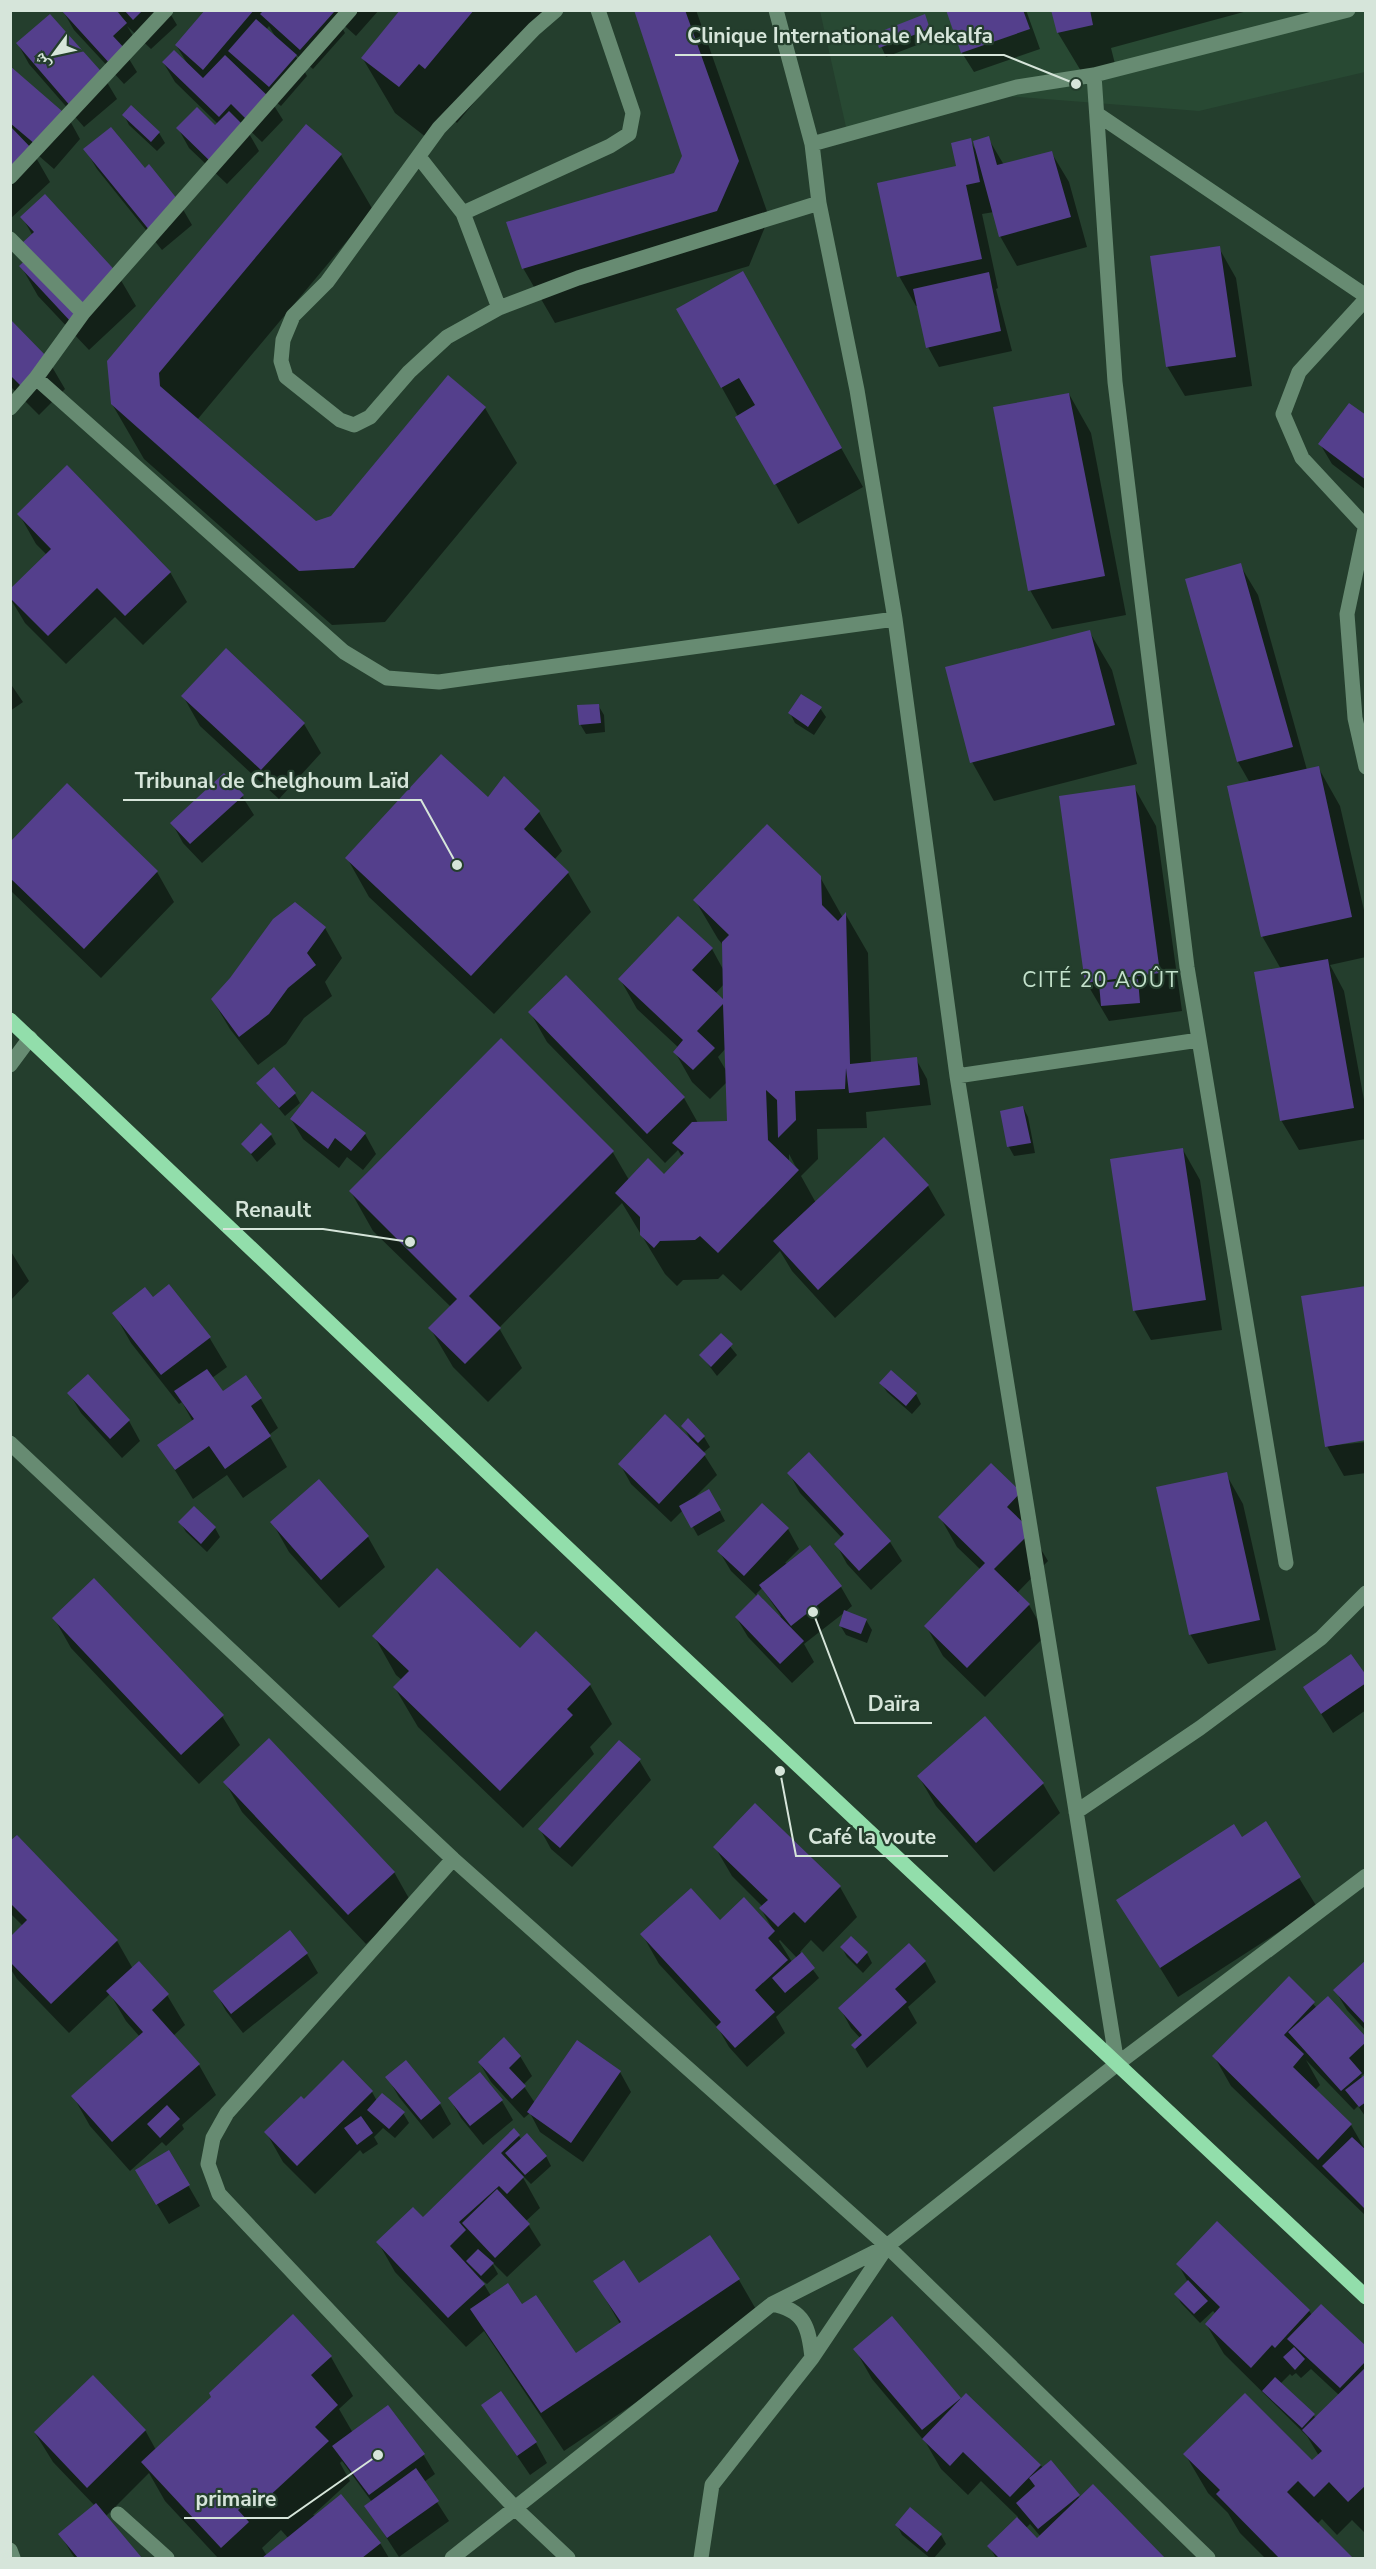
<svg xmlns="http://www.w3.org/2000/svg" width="1376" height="2569" font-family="'Nunito Sans','Noto Naskh Arabic',sans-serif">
  <rect width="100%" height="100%" fill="#243e2d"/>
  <path fill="#284933" d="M820 11H1365V72L1199 111 1006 96 848 136Z"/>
  <path fill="#0007" fill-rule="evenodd" d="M117 10H168L177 25 151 49 127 26 138 44 126 54 137 72 124 84 74 30 63 11 121 16Z
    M207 10H261L263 14 266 10H379L356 36 337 19 345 33 313 69 294 53 307 76 281 106 268 96 283 120 262 142 244 125 259 151 227 184 189 148 178 128 215 127 218 124 175 82 163 62 187 63 176 45ZM269 26 276 38 266 30Z
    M402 10H551L457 123 451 117 431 141 395 113 363 59Z
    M636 10H696L769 217 749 266 555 323 523 268 675 174 684 156Z
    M948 10H1026L1040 49 974 72 962 53Z
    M1053 10H1251L1111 48 1115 64 1081 71 1058 33Z
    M924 16 935 38 886 57 876 35Z
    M18 44 105 79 117 99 84 127 29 64Z
    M10 68 69 119 80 139 54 169 31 149 50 182 10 219Z
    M131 107 159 133 165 143 157 151 129 125 124 115Z
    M306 126 341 155 373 210 197 420 316 523 332 518 448 377 485 408 517 463 385 622 332 625 144 459 112 404Z
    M988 138 1004 165 1051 152 1069 182 1087 247 1017 266 1000 236 994 212 982 214 998 288 996 289 1012 351 939 367 928 347 918 306H916L899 276 970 140 975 149Z
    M85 149 145 170 181 206 192 225 162 250 97 169Z
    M22 217 119 277 136 306 89 350 38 296 21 266 30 257 33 236Z
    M1219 248 1236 278 1252 386 1185 396 1167 366Z
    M678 309 765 312 863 487 798 524Z
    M10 321 48 360 65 389 39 415 10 386Z
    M1069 394 1091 433 1126 615 1052 629 1030 590Z
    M1366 417V490L1332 464 1320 444Z
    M19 514 170 572 187 602 143 645 115 617 66 664 25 623 10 598 47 555 36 544Z
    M1240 565 1258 595 1307 770 1318 767 1340 806 1366 919V957L1330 965 1344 991 1366 1111V1139L1299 1150 1281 1120V969L1262 936 1250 783 1238 762 1187 580Z
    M1089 631 1112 670 1137 764 994 801 972 762Z
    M10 683 23 702 10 711Z
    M183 696 304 724 321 753 279 799 200 726Z
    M598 705 604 715 605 732 586 734 580 724Z
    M820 708 826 717 814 735 795 723 790 713Z
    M504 779 539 812 562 851 554 860 568 873 591 912 494 1014 369 897 347 858 488 799Z
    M1134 787 1156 826 1182 1011 1109 1021 1086 982Z
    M242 796 254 815 202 863 183 843 172 823Z
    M10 844 157 872 174 902 101 978 11 891Z
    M820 877 843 918 846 915 868 953 871 1064 916 1059 927 1079 931 1105 866 1112 867 1128 817 1129 818 1159 801 1176 816 1203 928 1186 945 1215 835 1318 792 1271 780 1251 741 1291 723 1274 718 1279 683 1280 677 1286 665 1274 622 1203 499 1328 522 1368 488 1402 453 1367 430 1328 451 1307 373 1231 351 1192 612 1151 629 1180 664 1176 682 1157 678 1150 665 1163 547 1042 530 1012 566 977 684 1098 698 1123 728 1122 727 1082 710 1099 692 1082 675 1052 679 1048 637 1009 620 979 678 918 712 949 724 971 723 945 718 939 695 900ZM724 984 725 1003 715 994ZM726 1048 727 1072 718 1057ZM789 1154 797 1169 789 1162Z
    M325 928 342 958 325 982 332 996 304 1018 286 1044 258 1065 230 1029 212 999Z
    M258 1083 295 1094 300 1103 285 1116Z
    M1023 1107 1028 1117 1035 1153 1014 1156 1009 1147 1002 1112Z
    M291 1119 365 1134 376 1154 363 1170 347 1157 339 1168 303 1139Z
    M271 1135 276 1144 257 1162 243 1144Z
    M1183 1150 1200 1180 1222 1330 1151 1340 1134 1310Z
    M10 1250 29 1281 10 1301Z
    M152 1299 209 1337 227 1367 212 1378 223 1393 261 1399 278 1428 269 1435 287 1467 243 1498 227 1475 193 1499 159 1445 193 1422 182 1402 179 1404 131 1343 114 1313Z
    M721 1335 737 1355 717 1376 701 1355Z
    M881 1383 916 1394 921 1404 912 1414 887 1392Z
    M69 1393 129 1421 140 1441 122 1458 81 1413Z
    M688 1421 704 1437 710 1447 703 1453 717 1475 695 1497 709 1491 725 1521 698 1536 683 1510 671 1522 631 1484 620 1464 691 1440 683 1426Z
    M1366 1442V1473L1344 1476 1327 1446Z
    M789 1473 890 1542 902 1561 871 1590 847 1564 836 1544 842 1538 800 1493Z
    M1226 1474 1243 1504 1276 1650 1208 1664 1190 1634Z
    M318 1481 368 1537 385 1567 339 1608 289 1552 272 1522Z
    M1020 1493 1037 1523 1030 1531 1048 1561 1017 1593 1029 1605 1046 1635 985 1697 943 1656 926 1626 981 1570 957 1547 940 1517Z
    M180 1522 215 1528 220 1537 207 1552 186 1532Z
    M788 1529 799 1549 785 1563 841 1587 852 1606 845 1612 866 1620 872 1630 867 1643 846 1635 840 1625 845 1612 804 1644 814 1662 792 1683 748 1637 736 1617 758 1597 731 1571 719 1551ZM762 1588 781 1616 779 1618 756 1594Z
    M54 1618 222 1716 240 1745 199 1784 71 1648Z
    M374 1636 520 1650 590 1685 612 1724 590 1747 594 1754 523 1828 418 1727 395 1688 402 1680 396 1675Z
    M1366 1677V1710L1333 1733 1305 1688Z
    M639 1760 651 1780 572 1867 551 1849 540 1829Z
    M919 1777 1043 1784 1060 1813 994 1872 936 1806Z
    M225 1782 394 1872 411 1902 366 1944 242 1812Z
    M1265 1823 1317 1907 1178 1997 1118 1900 1242 1839Z
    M10 1843 117 1941 133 1969 167 1995 185 2025 173 2036 199 2065 216 2095 182 2125 184 2129 166 2146 162 2142 130 2171 90 2126 73 2096 140 2037 126 2021 110 1994 69 2033 17 1979 10 1968V1939L23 1926 10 1913Z
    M715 1847 840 1887 857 1917 823 1952 811 1940 800 1952 819 1978 776 2017 785 2033 747 2067 729 2047 718 2028 659 1964 642 1934 720 1922 772 1928 761 1909 763 1907 732 1876ZM780 1940 797 1958 792 1962 779 1941Z
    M851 1938 867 1953 872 1963 863 1973 847 1957 842 1948Z
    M307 1954 318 1973 243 2033 226 2011 215 1991Z
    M925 1962 936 1982 908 2007 917 2023 867 2068 853 2045 861 2039 851 2028 840 2008Z
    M1366 1962V2031L1347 2010 1335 1990Z
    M1289 1979 1317 2008 1366 2040V2072L1361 2076 1363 2078 1366 2076 1365 2116 1358 2106 1354 2110 1306 2060 1320 2085 1315 2090 1351 2125 1366 2151V2216L1231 2086 1214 2056Z
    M520 2056 532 2076 523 2085 535 2103 620 2072 631 2092 583 2162 540 2132 530 2113 524 2118 491 2082 479 2062Z
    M343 2062 372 2092 377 2101 403 2113 409 2123 395 2138 383 2128 374 2137 378 2144 363 2154 360 2150 315 2194 283 2162 266 2132 304 2101Z
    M387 2077 440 2104 451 2124 433 2139 399 2097Z
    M450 2099 502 2101 513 2120 483 2145 461 2118Z
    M514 2130 522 2140 546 2156 551 2166 531 2184 521 2174 540 2208 526 2221 541 2245 507 2277 491 2261 498 2274 487 2284 481 2279 491 2296 522 2306 575 2355 620 2324 595 2281 639 2285 739 2280 761 2318 564 2451 484 2331 466 2347 395 2272 378 2242 423 2219Z
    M169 2152 200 2206 169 2224 137 2171Z
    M1178 2264 1309 2311 1312 2315 1366 2348V2534L1352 2520 1337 2535 1322 2519 1317 2524 1351 2558H1265L1240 2533 1228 2513 1208 2493 1185 2454 1312 2463 1319 2456 1307 2436 1224 2354 1206 2324 1216 2314 1213 2311 1200 2323 1181 2303 1176 2294 1188 2282ZM1311 2369 1339 2395 1316 2418 1280 2384 1290 2374 1292 2376 1296 2373 1301 2378Z
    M892 2318 961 2400 1080 2498 1093 2486 1163 2558H996L989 2546 1018 2517 981 2481 968 2495 941 2469 926 2443 872 2379 855 2349ZM1030 2524 1041 2537 1037 2540 1026 2528Z
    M331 2357 353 2396 339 2409 353 2433 423 2454 435 2474 424 2482 449 2521 399 2557 366 2506 372 2502 342 2461 340 2463 350 2481 313 2515 380 2543 389 2558H218L165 2501 149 2473 106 2516 140 2558H75L72 2554 60 2534 95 2506 53 2462 35 2433 145 2430 156 2450ZM281 2530 289 2539 267 2556 262 2548Z
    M483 2406 536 2443 547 2463 530 2475Z
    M897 2525 941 2535 946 2544 934 2558H930L902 2535Z"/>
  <path fill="#543f8c" d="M61 10H116L127 23 113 36 127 51 111 65Z
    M124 10H143L133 20Z
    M205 10H254L203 70 175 45Z
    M264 10H332L334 12 300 50 260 14Z
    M400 10H474L425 69 419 64 399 87 361 58Z
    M634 10H685L739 161 717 211 522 269 506 222 674 173 682 156Z
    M946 10H1023L1030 29 961 53Z
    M1051 10H1090L1093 25 1057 33Z
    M50 14 107 78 72 108 16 43Z
    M925 14 930 29 879 48 874 34Z
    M256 19 297 55 269 87 228 51Z
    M174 50 203 78 225 55 272 100 250 123 231 104 219 117 162 62Z
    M10 66 70 118 42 150 10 123Z
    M131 105 160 132 151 142 122 115Z
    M197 107 215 125 229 111 248 130 214 165 176 128Z
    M306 124 342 154 159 373 160 386 316 521 331 516 448 375 486 407 354 568 299 571 111 404 107 361Z
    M10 126 34 151 10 173Z
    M111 127 145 168 149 164 182 205 150 231 83 149Z
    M989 136 997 165 1052 151 1071 217 999 237 973 141Z
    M971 138 980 182 966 185 982 259 897 277 877 183 956 166 951 143Z
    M45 194 120 276 71 322 19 266 31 255 21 244 34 232 20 217Z
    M1220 246 1236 357 1166 367 1150 256Z
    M743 271 842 448 774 485 735 417 755 405 739 378 721 388 676 309Z
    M989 272 1001 331 926 348 913 289Z
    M10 319 49 359 21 386 10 375Z
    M1069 393 1105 576 1028 591 993 407Z
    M1349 403 1366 415V480L1318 444Z
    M67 465 171 572 125 616 97 588 48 636 10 598V589L51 549 17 514Z
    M1241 563 1293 747 1237 762 1185 579Z
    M1090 630 1115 725 970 763 945 667Z
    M226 648 305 723 261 770 181 696Z
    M801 694 822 707 808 727 788 713Z
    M599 704 601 723 579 725 577 705Z
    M441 754 488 797 504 776 540 811 524 829 569 872 471 976 345 858Z
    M1319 766 1352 917 1261 937 1227 786Z
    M224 773 244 795 190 844 170 823Z
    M67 783 158 871 84 949 10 878V842Z
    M1135 785 1160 973 1085 983 1059 796Z
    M767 824 821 876 822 905 838 921 846 912 850 1064 917 1057 920 1085 849 1093 846 1068 845 1089 795 1091 796 1120 778 1138 777 1100 766 1090 768 1140 799 1170 718 1253 700 1236 695 1240 660 1241 654 1248 640 1235V1217L615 1193 648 1158 664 1174 684 1153 672 1143 692 1122 727 1121 723 1004 697 1031 715 1048 693 1070 673 1052 683 1040 618 979 678 916 713 948 692 970 723 999 722 942 729 935 693 900Z
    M295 902 326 927 307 953 316 965 288 988 269 1014 239 1037 211 999 230 978 273 919Z
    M1328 959 1354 1108 1280 1121 1254 972Z
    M566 975 685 1097 647 1134 528 1012Z
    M1138 979 1140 1003 1101 1006 1099 983Z
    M501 1038 614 1151 469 1296 501 1328 465 1364 428 1328 457 1299 349 1191Z
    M274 1067 296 1093 279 1108 256 1083Z
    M312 1091 366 1133 351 1151 335 1138 328 1149 290 1119Z
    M1023 1106 1031 1143 1007 1147 1000 1111Z
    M261 1123 272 1134 251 1154 241 1144Z
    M884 1137 929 1185 818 1290 773 1241Z
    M1183 1148 1206 1300 1133 1311 1110 1159Z
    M169 1284 211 1337 161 1375 112 1313 145 1287 153 1297Z
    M1366 1286V1440L1325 1447 1301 1296Z
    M721 1333 733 1344 711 1367 699 1355Z
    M207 1369 223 1391 246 1375 262 1398 251 1406 271 1436 225 1469 209 1446 175 1470 157 1445 194 1419 174 1391Z
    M891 1370 917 1393 906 1406 879 1383Z
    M88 1374 130 1420 110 1439 67 1393Z
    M665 1414 706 1454 659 1504 618 1464Z
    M688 1418 705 1436 698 1443 681 1426Z
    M809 1452 891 1541 859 1571 834 1544 844 1534 787 1473Z
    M991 1463 1021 1492 1007 1507 1032 1531 994 1569 1030 1604 967 1668 924 1626 985 1563 938 1517Z
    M1227 1472 1260 1620 1189 1635 1156 1487Z
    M319 1479 369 1536 321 1580 270 1522Z
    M709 1489 721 1510 691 1528 679 1506Z
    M762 1503 789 1528 744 1576 717 1551Z
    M194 1506 216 1527 201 1544 178 1522Z
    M810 1545 842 1586 791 1626 759 1585Z
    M437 1568 520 1648 536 1631 591 1684 567 1709 573 1715 500 1791 393 1687 409 1671 372 1636Z
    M94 1578 224 1715 181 1755 52 1618Z
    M758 1594 804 1641 780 1664 735 1617Z
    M844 1610 867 1619 861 1634 839 1626Z
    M1351 1654 1366 1675V1683L1321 1714 1303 1687Z
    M985 1716 1044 1783 976 1843 917 1776Z
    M269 1738 395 1872 348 1915 223 1782Z
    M619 1740 641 1759 560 1848 538 1829Z
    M755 1803 841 1886 805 1923 794 1912 778 1927 759 1908 768 1900 713 1847Z
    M1266 1821 1301 1877 1160 1968 1116 1900 1234 1824 1242 1837Z
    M17 1835 118 1940 51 2004 10 1962V1937L27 1920 10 1903V1841Z
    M691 1888 720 1920 744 1897 775 1931 768 1938 788 1960 755 1990 775 2012 735 2048 716 2027 721 2022 640 1934Z
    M290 1930 308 1953 231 2014 213 1991Z
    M851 1936 868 1952 857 1964 840 1947Z
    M909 1943 926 1961 895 1989 907 2002 855 2049 851 2045 862 2035 838 2008Z
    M802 1952 815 1968 785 1993 772 1978Z
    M1366 1960V2025L1333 1990Z
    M139 1961 169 1994 152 2010 200 2064 112 2142 71 2096 143 2032 106 1991Z
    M1289 1976 1315 2002 1284 2035 1304 2054 1293 2067 1352 2124 1318 2160 1212 2056Z
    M1328 1996 1366 2037V2042L1349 2058 1362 2073 1341 2091 1288 2032Z
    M504 2037 521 2056 509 2068 526 2086 512 2099 478 2062Z
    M577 2040 621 2071 571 2143 527 2112Z
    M343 2060 373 2091 297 2166 264 2132 301 2096 304 2099Z
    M406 2060 441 2103 421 2120 385 2077Z
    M480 2072 503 2100 470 2126 448 2098Z
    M1366 2074V2102L1359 2107 1345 2090Z
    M382 2093 405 2112 389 2129 367 2110Z
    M167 2105 180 2119 160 2138 147 2124Z
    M361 2116 373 2133 357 2145 344 2128Z
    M514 2128 520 2135 501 2153 524 2177 507 2194 499 2186 459 2222 466 2230 450 2246 485 2284 448 2318 376 2242 413 2207 423 2217Z
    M527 2133 547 2156 525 2175 505 2153Z
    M1352 2137 1366 2150V2210L1322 2166Z
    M169 2150 190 2185 156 2205 135 2170Z
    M497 2189 530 2224 495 2258 462 2223Z
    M1217 2221 1310 2310 1275 2348 1272 2345 1251 2368 1205 2324 1220 2307 1176 2264Z
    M710 2235 740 2279 541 2413 470 2309 508 2283 522 2304 536 2295 576 2353 621 2322 593 2281 624 2260 639 2283Z
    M478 2249 494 2263 481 2276 466 2261Z
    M1188 2280 1208 2301 1194 2314 1174 2294Z
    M1321 2304 1366 2346V2361L1340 2388 1287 2339Z
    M293 2314 332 2356 311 2375 338 2405 315 2427 329 2441 265 2500 258 2492 238 2510 249 2522 221 2548 141 2462 211 2397 209 2393Z
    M892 2316 961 2398 922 2430 853 2349Z
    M1294 2347 1305 2359 1295 2370 1283 2357Z
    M1366 2367V2485L1348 2502 1329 2482 1314 2497 1298 2481 1287 2492 1353 2558H1279L1216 2494 1220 2490 1183 2454 1245 2393 1312 2460 1322 2451 1302 2430Z
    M93 2375 146 2430 87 2488 34 2432Z
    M1275 2377 1315 2414 1302 2428 1262 2391Z
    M501 2391 537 2442 517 2456 481 2405Z
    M966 2393 1041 2465 1010 2497 963 2452 950 2466 922 2439Z
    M388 2405 425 2454 369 2495 332 2446Z
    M1051 2460 1080 2495 1038 2529 1016 2503 1035 2486 1029 2478Z
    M416 2468 439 2501 387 2538 364 2506Z
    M1093 2484 1165 2558H999L987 2546 1017 2517 1037 2538Z
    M341 2494 381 2543 362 2558H262Z
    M96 2503 142 2558H78L58 2534Z
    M910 2507 942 2534 927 2552 895 2525Z"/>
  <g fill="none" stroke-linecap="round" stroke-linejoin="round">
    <path stroke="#678b72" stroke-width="15" d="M776 10 812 144 819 203 857 390 895 619 957 1076 1117 2064
      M1094 75 1348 10
      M1097 114 1366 296
      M812 144 1017 87 1094 75 1115 382 1187 967 1286 1563
      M419 157 463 213 499 308 578 278 819 203
      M10 177 166 10
      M463 213 610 146 629 134 633 113 598 10
      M10 239 83 313
      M1366 299 1299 372 1283 414 1302 458 1366 527
      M499 308 447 337 409 372 370 417 354 425 340 420 286 377 281 361 283 340 293 316 327 282 439 128 534 29 556 10
      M36 378 83 313 350 10
      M10 408 36 378 344 652 387 678 439 682 895 619
      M1366 524 1347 614 1355 718 1366 767
      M10 1065 30 1038
      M957 1076 1199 1040
      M10 1443 453 1859 887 2246 1208 2558
      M1076 1812 1200 1728 1321 1638 1366 1593
      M453 1859 227 2113 213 2138 208 2164 219 2194 516 2509 568 2558
      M772 2304C805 2310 809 2328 812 2358
      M118 2514 167 2558
      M10 2550 13 2558
      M452 2558 772 2304 887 2246 1117 2064 1366 1876
      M701 2558 712 2485 812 2358 886 2248"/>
    <path stroke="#92deab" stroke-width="15" d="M10 1020 657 1633 1366 2297"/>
  </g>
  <g text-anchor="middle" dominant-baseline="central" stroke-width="4.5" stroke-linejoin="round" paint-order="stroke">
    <g font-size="21" letter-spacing="1.5" fill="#c4e2cc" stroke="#243e2d">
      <text x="1101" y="980">CITÉ 20 AOÛT</text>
    </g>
  </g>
  <path fill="none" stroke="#d6e5da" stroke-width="2" d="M1076 84L1004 55H675M457 865L421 800H123M410 1242L323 1229H223M813 1612L855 1723H932M780 1771L796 1856H948M378 2455L288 2518H184"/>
  <g fill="#d6e5da" stroke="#243e2d" stroke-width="2">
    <circle cx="1076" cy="84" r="6"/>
    <circle cx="457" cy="865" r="6"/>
    <circle cx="410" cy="1242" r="6"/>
    <circle cx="813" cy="1612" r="6"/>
    <circle cx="780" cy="1771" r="6"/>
    <circle cx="378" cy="2455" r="6"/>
  </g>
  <g font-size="21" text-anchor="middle" font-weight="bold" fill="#d6e5da" stroke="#243e2d" stroke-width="4.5" stroke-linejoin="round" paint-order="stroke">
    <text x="840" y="43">Clinique Internationale Mekalfa</text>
    <text x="272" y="788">Tribunal de Chelghoum Laïd</text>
    <text x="273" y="1217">Renault</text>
    <text x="894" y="1711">Daïra</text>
    <text x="872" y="1844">Café la voute</text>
    <text x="236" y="2506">primaire</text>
  </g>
  <rect width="1376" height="2569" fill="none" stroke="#d6e5da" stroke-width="24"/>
  <g transform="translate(54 54) rotate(237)" stroke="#243e2d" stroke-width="4.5" paint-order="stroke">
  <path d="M0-4.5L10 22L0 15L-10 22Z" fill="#d6e5da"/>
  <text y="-9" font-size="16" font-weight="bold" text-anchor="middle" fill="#d6e5da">ش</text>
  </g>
</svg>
